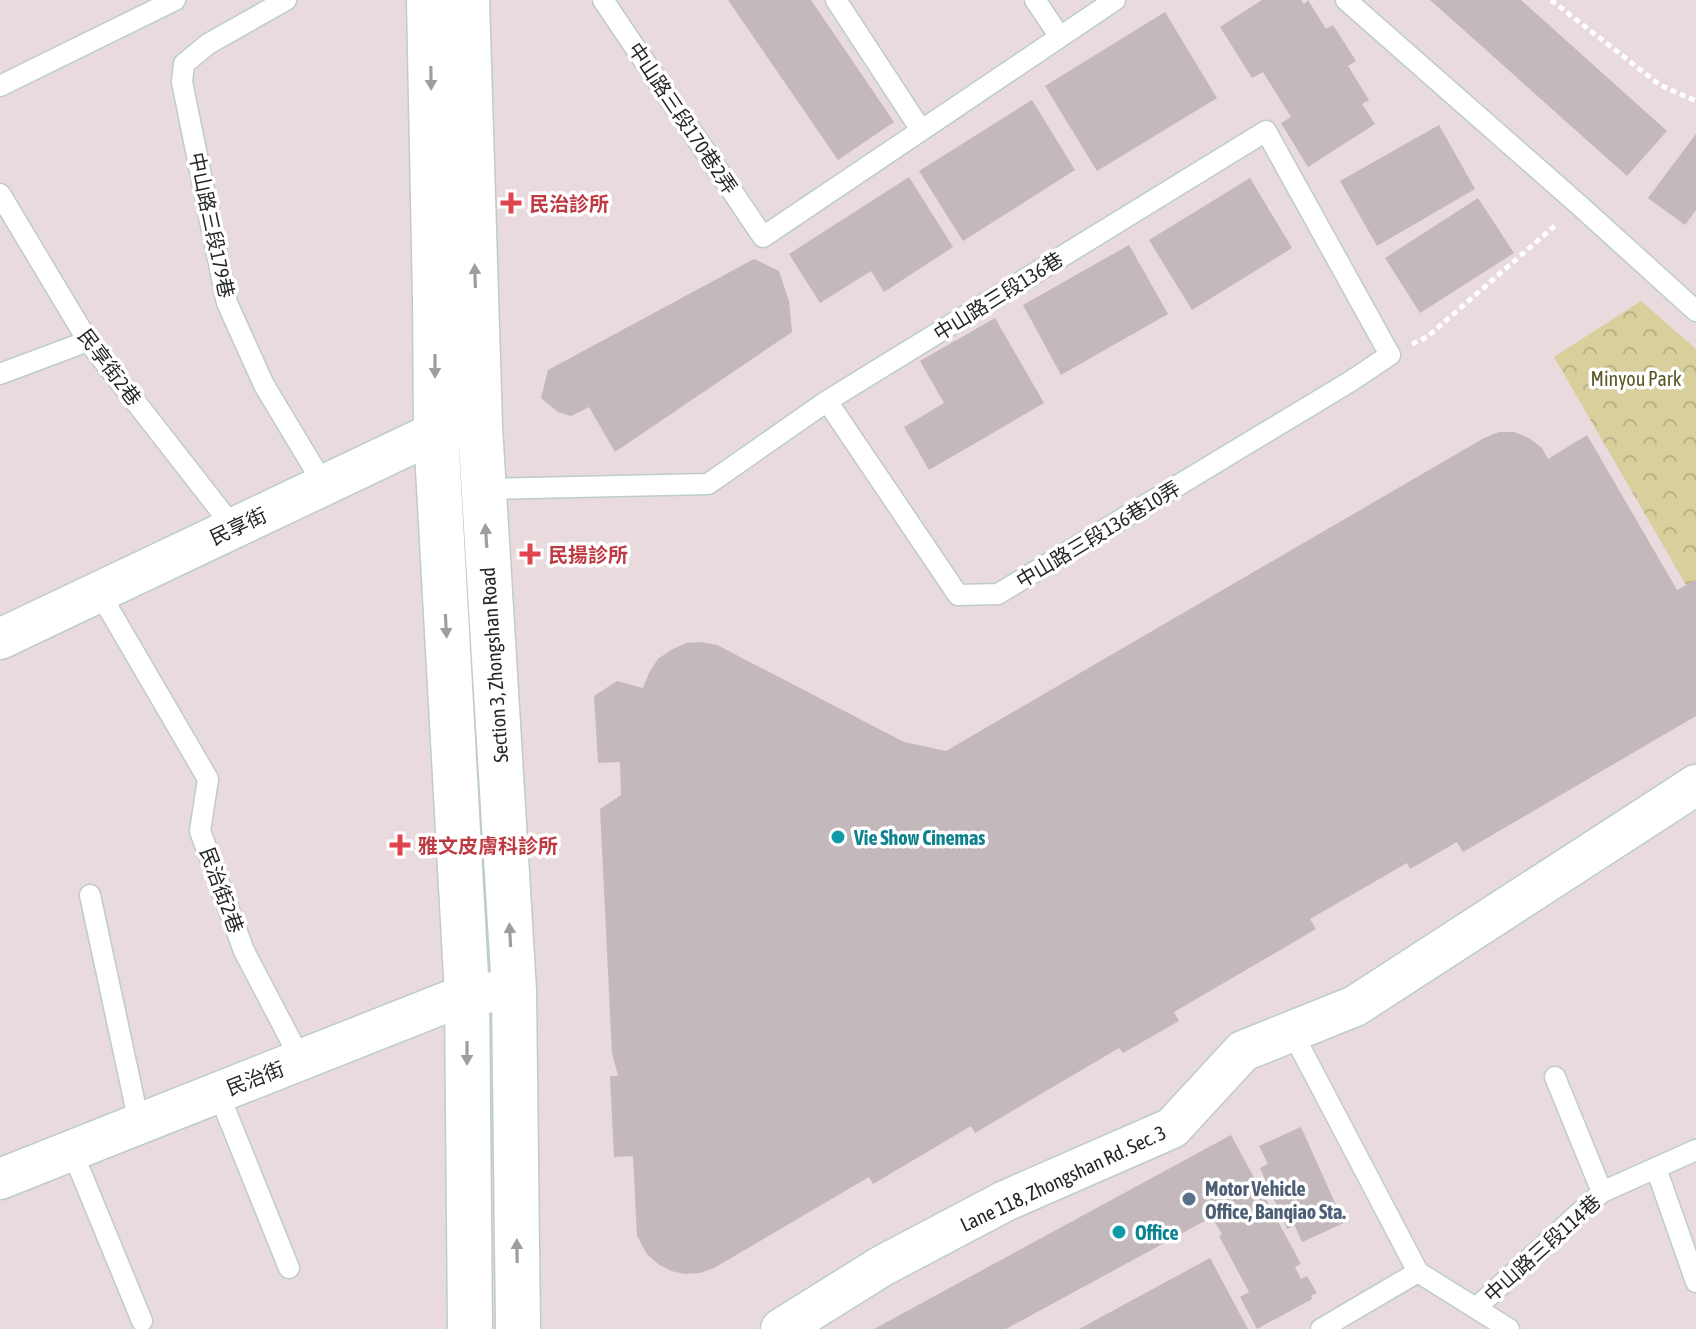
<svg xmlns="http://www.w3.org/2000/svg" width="1696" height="1329" font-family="'Asap Condensed','Noto Sans TC',sans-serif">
  <defs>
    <pattern id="park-crowns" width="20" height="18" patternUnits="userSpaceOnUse" patternTransform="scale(2)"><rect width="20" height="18" fill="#d8cf9c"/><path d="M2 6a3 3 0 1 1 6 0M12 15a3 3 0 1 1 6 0" fill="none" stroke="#b9b286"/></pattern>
  </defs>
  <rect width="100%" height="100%" fill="#e8dadd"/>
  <path fill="url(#park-crowns)" d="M1641 301 1696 349V602L1554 357Z"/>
  <path fill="#c3b8bb" d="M728 0H811L894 122 838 160Z
    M1262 0H1301L1304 4 1308 0 1326 29 1333 25 1356 61 1348 66 1369 100 1362 104 1375 124 1308 167 1281 123 1291 117 1263 72 1252 78 1220 27Z
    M1430 0H1521L1667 131 1627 176Z
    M1165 12 1217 98 1097 171 1045 86Z
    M1032 100 1075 170 963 241 919 171Z
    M1439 125 1475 189 1377 246 1340 181Z
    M1696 134V210L1685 225 1648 198Z
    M909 177 953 247 884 292 871 271 820 303 789 254Z
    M1250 178 1292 248 1192 310 1149 240Z
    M1478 198 1514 253 1420 313 1385 258Z
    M1129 245 1168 314 1061 375 1023 305Z
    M754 259 779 271 789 301 792 332 615 452 589 407 571 416 558 412 541 398 548 370Z
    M995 318 1044 403 929 470 904 427 944 403 920 361Z
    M1499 432H1514L1529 438 1542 448 1548 459 1587 435 1677 590 1696 580V716L1463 852 1457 842 1410 869 1407 863 1310 919 1316 929 1174 1012 1179 1021 1123 1053 1119 1048 975 1133 971 1126 873 1184 869 1177 714 1268 700 1273 685 1274 671 1271 658 1264 647 1254 637 1236 633 1156 614 1157 610 1076H618L612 1053 600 809 621 795 620 762 598 763 594 696 617 681 643 688 649 673 658 659 671 650 686 643 701 642 717 645 904 742 946 751 1484 438Z
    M1301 1127 1344 1223 1302 1242 1295 1226 1287 1229 1260 1168 1268 1164 1259 1146Z
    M1231 1135 1301 1264 1295 1267 1301 1279 1307 1276 1317 1293 1311 1296 1312 1299 1257 1329 1240 1297 1249 1292 1219 1236 1222 1234 1212 1217 1006 1329H874Z
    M1210 1258 1248 1329H1079Z"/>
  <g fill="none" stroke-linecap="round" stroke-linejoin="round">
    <defs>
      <path id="lane" d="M286 0 208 44 184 64 182 82 227 303 264 385 324 485
        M603 0 763 237 1115 0
        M836 0 921 130
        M1035 0 1060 37
        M1346 0 1579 205 1696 311
        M0 86 175 0
        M0 194 88 341 234 528
        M0 374 88 341
        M483 489 708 484 827 401 1266 131 1390 355 1351 381 998 594 958 595 827 401
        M99 592 208 779 200 831 244 951 301 1060
        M90 895 139 1123
        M1292 1032 1418 1272 1509 1329
        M1555 1077 1602 1192
        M218 1092 289 1268
        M72 1151 142 1321
        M1656 1168 1696 1282
        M1476 1308 1602 1192 1696 1150
        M1321 1329 1418 1272"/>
      <path id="street" d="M0 639 436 432 465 428
        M0 1179 467 994 497 992
        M781 1329 882 1266 1005 1201 1172 1128 1243 1051 1355 1006 1696 785"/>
      <path id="secondary" d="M429 0 435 299 436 432 467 994 470 1329
        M467 0 480 426 514 990 518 1329"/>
    </defs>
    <use href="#lane" stroke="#becccc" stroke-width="23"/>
    <use href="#street" stroke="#becccc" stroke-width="43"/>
    <use href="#secondary" stroke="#becccc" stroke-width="47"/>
    <path stroke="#fff" stroke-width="5" stroke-dasharray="6 4" stroke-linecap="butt" d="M1551 0 1660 85 1696 101
      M1412 344 1427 337 1558 223"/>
    <use href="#lane" stroke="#fff" stroke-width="20"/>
    <use href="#street" stroke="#fff" stroke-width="40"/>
    <use href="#secondary" stroke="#fff" stroke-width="44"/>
  </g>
  <defs><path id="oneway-solid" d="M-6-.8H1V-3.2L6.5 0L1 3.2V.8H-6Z" transform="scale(2)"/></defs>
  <g fill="#9e9e9e">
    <use href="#oneway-solid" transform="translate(431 78) rotate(89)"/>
    <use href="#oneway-solid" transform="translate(475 276) rotate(-92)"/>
    <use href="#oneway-solid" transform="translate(435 366) rotate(90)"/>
    <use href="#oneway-solid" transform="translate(486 536) rotate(-94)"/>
    <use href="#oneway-solid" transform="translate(446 626) rotate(87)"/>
    <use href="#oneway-solid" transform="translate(510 935) rotate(-93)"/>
    <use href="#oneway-solid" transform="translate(467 1053) rotate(90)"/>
    <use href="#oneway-solid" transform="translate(517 1251) rotate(-91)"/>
  </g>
  <g fill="#e0444e" stroke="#fff" stroke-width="3">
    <path d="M507 191h8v8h8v8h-8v8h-8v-8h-8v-8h8z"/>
    <path d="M526 542h8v8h8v8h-8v8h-8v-8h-8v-8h8z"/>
    <path d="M396 833h8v8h8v8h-8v8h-8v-8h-8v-8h8z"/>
  </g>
  <g fill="#0f9aa8" stroke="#fff" stroke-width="3">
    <circle cx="838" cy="837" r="8"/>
    <circle cx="1119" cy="1232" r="8"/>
  </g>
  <circle fill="#5c6f8a" stroke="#fff" stroke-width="3" cx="1189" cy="1199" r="8"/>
  <g text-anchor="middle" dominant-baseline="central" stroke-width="7" stroke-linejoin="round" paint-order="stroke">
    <g font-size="20" fill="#272727" stroke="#fff">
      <text transform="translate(683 118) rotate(56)">中山路三段170巷2弄</text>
      <text transform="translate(212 225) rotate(78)">中山路三段179巷</text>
      <text transform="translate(998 296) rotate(-32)">中山路三段136巷</text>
      <text transform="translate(110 367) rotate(53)">民享街2巷</text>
      <text transform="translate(238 526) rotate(-25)">民享街</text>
      <text transform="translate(1098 534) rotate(-31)">中山路三段136巷10弄</text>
      <text transform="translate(494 665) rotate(-94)">Section 3, Zhongshan Road</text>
      <text transform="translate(222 890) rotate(70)">民治街2巷</text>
      <text transform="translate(255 1078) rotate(-21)">民治街</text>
      <text transform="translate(1063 1178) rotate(-25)">Lane 118, Zhongshan Rd. Sec. 3</text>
      <text transform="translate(1542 1248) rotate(-42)">中山路三段114巷</text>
    </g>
    <g font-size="20" font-weight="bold" fill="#be3a42" stroke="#fff" text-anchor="start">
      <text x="529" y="203">民治診所</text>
      <text x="548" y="554">民揚診所</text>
      <text x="418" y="845">雅文皮膚科診所</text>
    </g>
    <g font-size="20" fill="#595821" stroke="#fff">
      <text x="1636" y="378">Minyou Park</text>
    </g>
    <g font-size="20" font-weight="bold" fill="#0d838f" stroke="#fff" text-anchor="start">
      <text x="854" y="837">Vie Show Cinemas</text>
      <text x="1135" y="1232">Office</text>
    </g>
    <g font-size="20" font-weight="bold" fill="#4e5e75" stroke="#fff" text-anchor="start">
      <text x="1205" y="1188">Motor Vehicle<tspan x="1205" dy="23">Office, Banqiao Sta.</tspan></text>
    </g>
  </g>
</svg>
